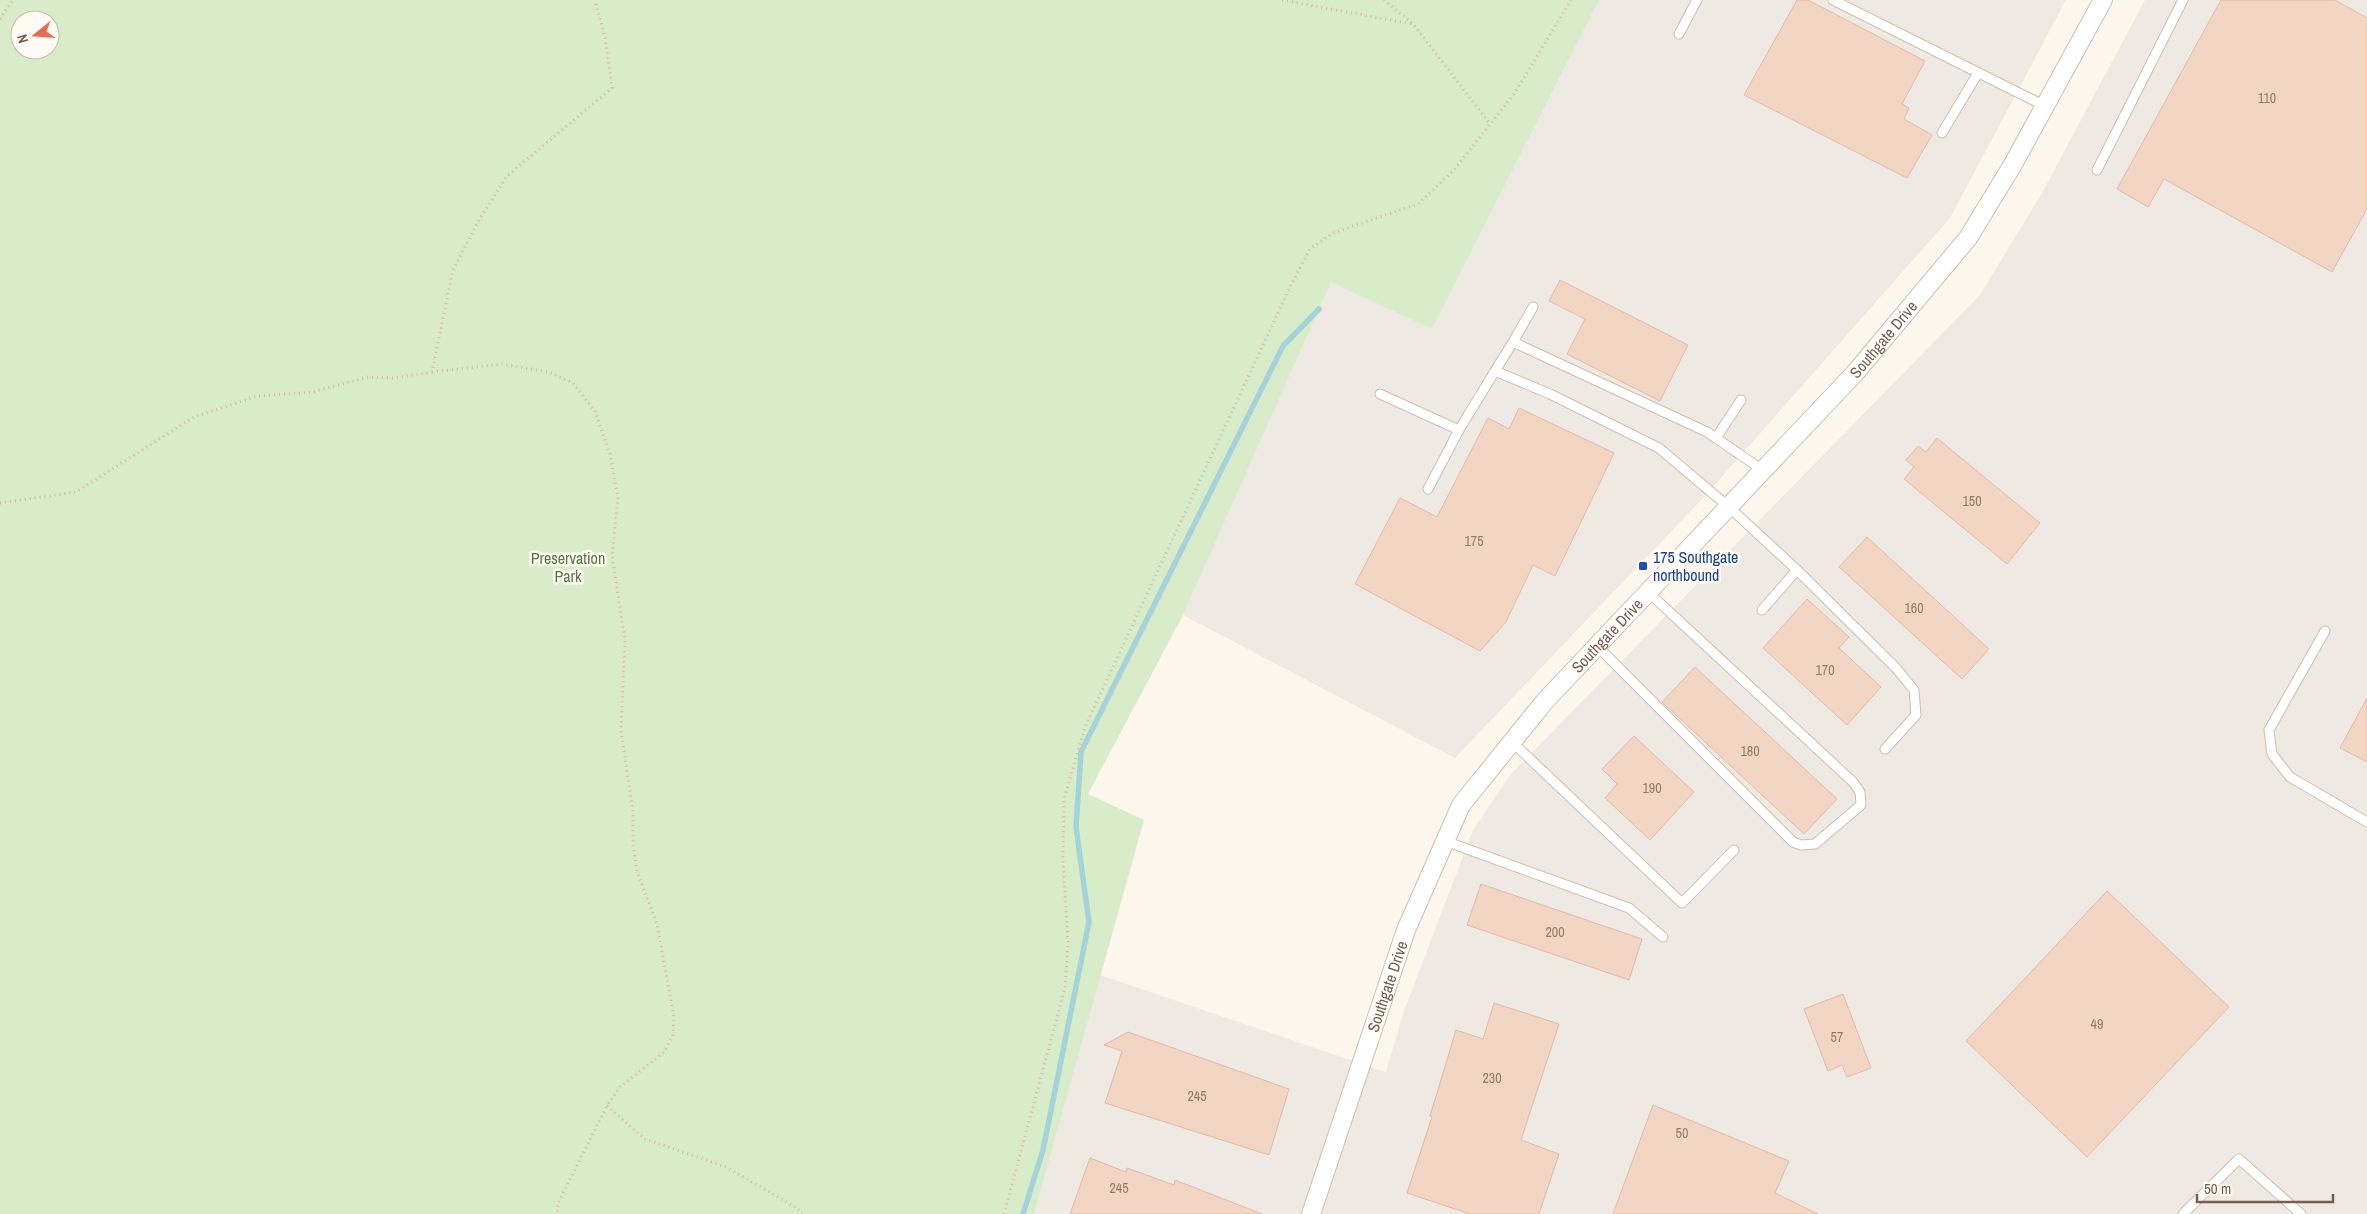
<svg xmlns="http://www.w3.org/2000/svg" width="2367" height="1214" font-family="'Archivo Narrow',sans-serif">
  <rect width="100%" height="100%" fill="#fdf6ec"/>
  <path fill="#efe9e4" d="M1599 0H2066L1950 218 1704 497 1455 758 1183 615 1331 281 1432 329Z
    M2145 0H2367V1214H1034L1100 975 1386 1072 1404 1011 1473 830 1511 774 1980 295 2042 193Z"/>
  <path fill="#d8ecc9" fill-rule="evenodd" d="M0 0H1599L1432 329 1331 282 1183 615 1088 794 1144 820 1034 1214H0ZM20 20H50V50H20Z"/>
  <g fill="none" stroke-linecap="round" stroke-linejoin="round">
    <path stroke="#a5d3da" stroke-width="5.5" d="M1023 1214 1043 1150 1089 922 1076 827 1081 752 1283 346 1319 309"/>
  </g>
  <path fill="#f3d5c3" stroke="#e6bba3" d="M1797 0H1808L1925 61 1902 104 1909 108 1904 119 1932 135 1907 178 1744 95Z
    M2221 0H2335L2367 18V209L2332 272 2164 179 2148 207 2117 189Z
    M1560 280 1688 345 1660 401 1567 354 1585 319 1549 301Z
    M1519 408 1614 453 1555 576 1533 565 1506 622 1480 651 1355 584 1400 498 1437 517 1488 418 1509 429Z
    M1937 438 2040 523 2007 564 1904 479 1914 467 1906 460 1918 446 1926 452Z
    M1867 537 1989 649 1962 679 1839 567Z
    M1807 599 1849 637 1839 648 1881 687 1847 725 1763 648Z
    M1695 667 1837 799 1804 834 1662 702Z
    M2367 698V762L2340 748Z
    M1634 736 1694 792 1650 840 1605 798 1617 784 1602 769Z
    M1481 884 1642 939 1629 980 1467 925Z
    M2107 891 2229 1007 2087 1157 1966 1041Z
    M1843 994 1871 1068 1847 1077 1842 1065 1828 1071 1804 1009Z
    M1494 1003 1559 1024 1521 1140 1559 1154 1539 1214H1470L1407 1193 1432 1117 1430 1116 1456 1030 1483 1039Z
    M1128 1032 1289 1089 1269 1155 1105 1103 1122 1051 1104 1045Z
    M1653 1105 1789 1161 1775 1193 1818 1214H1613Z
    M1090 1158 1126 1172 1127 1168 1174 1185 1175 1180 1262 1214H1070Z"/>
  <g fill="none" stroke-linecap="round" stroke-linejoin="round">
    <defs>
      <path id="service" d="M1833 0 2045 106
        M1679 34 1697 0
        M1942 133 1978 73
        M2097 170 2183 0
        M1513 342 1533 307
        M1495 371 1513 342 1707 432 1764 471
        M1380 394 1459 430
        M1716 438 1741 400
        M1428 489 1459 430 1495 371 1550 394 1659 448 1730 508 1797 570 1896 668 1914 690 1916 715 1885 749
        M1762 610 1797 570
        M2325 631 2269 730 2272 754 2290 777 2367 822
        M1597 646 1793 842 1801 845 1815 844 1861 805 1860 792 1853 782 1648 592
        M1512 742 1682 903 1734 850
        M1445 841 1629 908 1663 937
        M2183 1214 2239 1159 2301 1214"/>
      <g id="minor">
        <path id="s1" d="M1311 1214 1406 930 1461 805 1545 701 1855 373 1968 238 2012 166 2103 0"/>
      </g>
    </defs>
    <use href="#service" stroke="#d1beb0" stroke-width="11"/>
    <use href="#minor" stroke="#d1beb0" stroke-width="20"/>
    <path stroke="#d9b8a5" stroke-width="3" stroke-dasharray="1 4" stroke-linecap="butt" d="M1282 0 1412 24
      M1384 0 1414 25 1490 124
      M0 19 13 0
      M432 372 502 364 549 372 573 383 595 411 610 454 618 497 612 556 625 640 621 731 633 811V845L637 871 657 924 674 1017 673 1035 664 1052 620 1087 607 1106 558 1203 557 1214
      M0 503 76 492 194 417 258 396 312 392 368 377 395 378 432 372 453 270 479 220 507 176 612 88 605 37 595 0
      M607 1106 645 1139 726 1167 797 1208 802 1214
      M1004 1214 1065 988 1068 943 1063 861 1064 799 1085 727 1291 285 1310 249 1333 233 1418 204 1453 171 1514 94 1571 0"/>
    <use href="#service" stroke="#fff" stroke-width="9"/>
    <use href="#minor" stroke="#fff" stroke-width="18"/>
  </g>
  <rect fill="#1a4fb4" stroke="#fffaf3" stroke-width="2" x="1638" y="561" width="10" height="10" rx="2.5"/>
  <g text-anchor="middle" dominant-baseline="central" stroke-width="5" stroke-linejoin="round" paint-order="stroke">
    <g font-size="14" fill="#987a6a">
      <text x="2267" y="98">110</text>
      <text x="1972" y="501">150</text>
      <text x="1474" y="541">175</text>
      <text x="1914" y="608">160</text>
      <text x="1825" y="670">170</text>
      <text x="1750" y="751">180</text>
      <text x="1652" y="788">190</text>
      <text x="1555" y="932">200</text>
      <text x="2097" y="1024">49</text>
      <text x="1837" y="1037">57</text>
      <text x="1492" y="1078">230</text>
      <text x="1197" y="1096">245</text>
      <text x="1682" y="1133">50</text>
      <text x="1119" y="1188">245</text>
    </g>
    <g font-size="16" fill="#7a5c4d" stroke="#fffaf3">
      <text stroke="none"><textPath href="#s1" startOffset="1065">Southgate Drive</textPath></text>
      <text stroke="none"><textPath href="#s1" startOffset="660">Southgate Drive</textPath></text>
      <text stroke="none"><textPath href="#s1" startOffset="240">Southgate Drive</textPath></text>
    </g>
    <g font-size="16" fill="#164399" stroke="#fffaf3" text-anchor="start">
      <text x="1653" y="557">175 Southgate<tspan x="1653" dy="18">northbound</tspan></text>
    </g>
    <g font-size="16" fill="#537a41" stroke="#fffaf3">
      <text x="568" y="558">Preservation<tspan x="568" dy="18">Park</tspan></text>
    </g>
  </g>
  <g transform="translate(35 35) rotate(253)"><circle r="24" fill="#fffaf3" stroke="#cabbb1"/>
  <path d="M0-4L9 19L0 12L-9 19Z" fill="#e76f51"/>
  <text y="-8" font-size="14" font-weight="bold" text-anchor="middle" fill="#7a5c4d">N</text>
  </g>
  <path d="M2197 1194v8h136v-8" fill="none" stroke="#7a5c4d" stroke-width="2.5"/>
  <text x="2204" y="1194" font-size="15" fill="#7a5c4d" stroke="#fffaf3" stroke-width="4" paint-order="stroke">50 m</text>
</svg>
